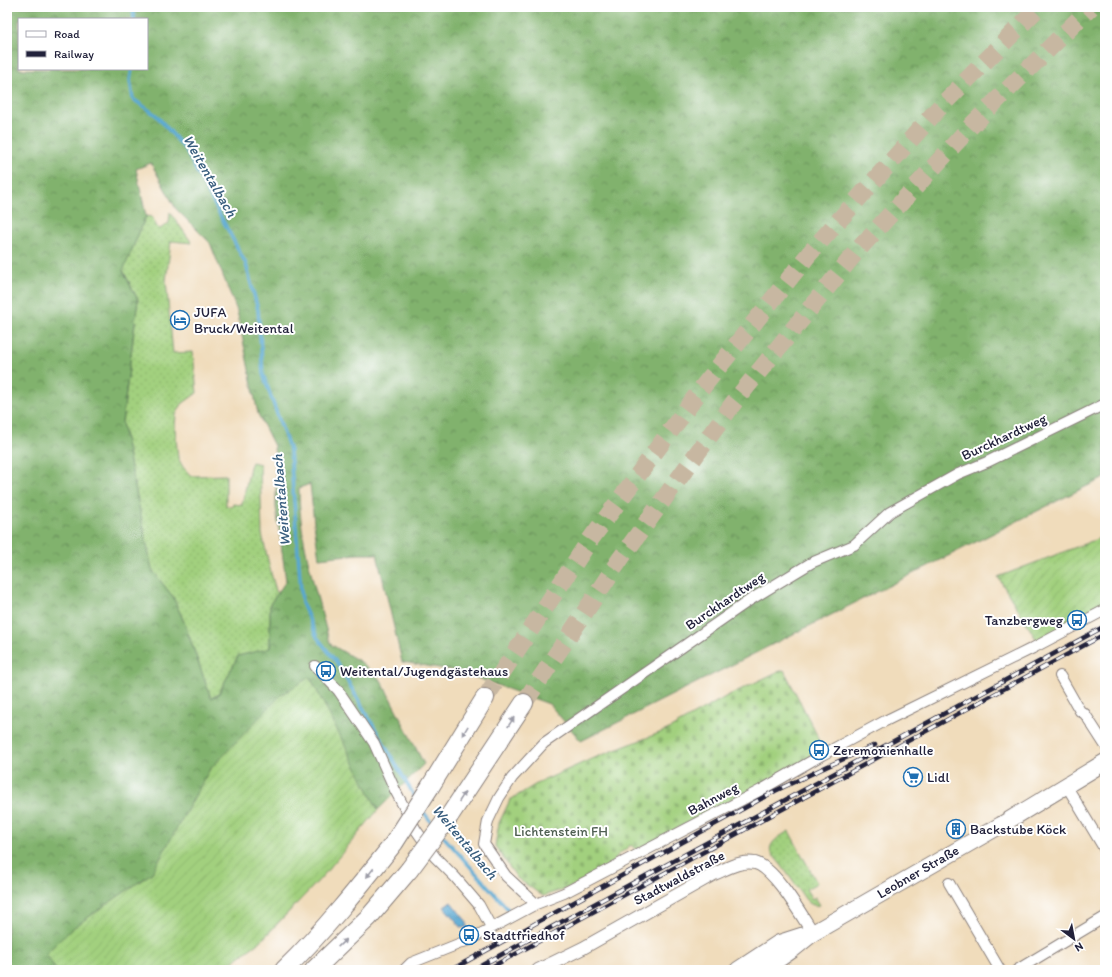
<svg xmlns="http://www.w3.org/2000/svg" width="1112" height="977" font-family="Itim,sans-serif">
  <defs>
    <pattern id="grass-dots" width="8" height="8" patternUnits="userSpaceOnUse"><rect width="8" height="8" fill="#a2d07e"/><path d="M2 2h.1M6 6h.1" fill="none" stroke="#8bb26e" stroke-width="1.8" stroke-linecap="round"/></pattern>
    <pattern id="forest-crowns" width="20" height="18" patternUnits="userSpaceOnUse"><rect width="20" height="18" fill="#81b26d"/><path d="M2 6a3 3 0 1 1 6 0M12 15a3 3 0 1 1 6 0" fill="none" stroke="#69905b"/></pattern>
    <pattern id="cemetery-stones" width="16" height="16" patternUnits="userSpaceOnUse"><rect width="16" height="16" fill="#a2d07e"/><path d="M2 7V4a2 2 0 0 1 4 0v3zM10 15v-3a2 2 0 0 1 4 0v3z" fill="#8bb26e"/></pattern>
    <pattern id="garden-furrows" width="10" height="10" patternUnits="userSpaceOnUse"><rect width="10" height="10" fill="#a2d07e"/><path d="M-1 1l2-2M0 10L10 0M9 11l2-2" fill="none" stroke="#8bb26e"/></pattern>
    <pattern id="water-waves" width="16" height="10" patternUnits="userSpaceOnUse"><rect width="16" height="10" fill="#56a7d1"/><path d="M0 5q4-4 8 0t8 0" fill="none" stroke="#4788ab"/></pattern>
  </defs>
  <rect width="100%" height="100%" fill="#fff"/>
  <filter id="ink" filterUnits="userSpaceOnUse"><feTurbulence type="fractalNoise" baseFrequency=".025" numOctaves="2"/><feDisplacementMap in="SourceGraphic" scale="8" xChannelSelector="R" yChannelSelector="G"/><feConvolveMatrix kernelMatrix="1 2 1 2 8 2 1 2 1" color-interpolation-filters="sRGB"/></filter>
  <filter id="wash" filterUnits="userSpaceOnUse"><feTurbulence type="fractalNoise" baseFrequency=".012" numOctaves="4" result="noise"/><feDisplacementMap in="SourceGraphic" scale="16" xChannelSelector="R" yChannelSelector="G"/><feGaussianBlur stdDeviation="0.9" result="paint"/><feColorMatrix in="noise" values="0 0 0 0 0 0 0 0 0 0 0 0 0 0 0 0 0 1.4 0 .05"/><feComposite in="paint" operator="in"/></filter>
  <g filter="url(#wash)">
    <rect width="100%" height="100%" fill="#f0dcbb"/>
    <path fill="url(#grass-dots)" stroke="#62795c" d="M170 212 192 243 171 241 166 281 173 353 193 352 197 393 182 404 176 415 175 428 178 458 183 467 191 476 226 475V506L232 507 233 504 242 505 250 467 252 462 260 464 262 534 271 573 277 594 270 604V649L238 656 218 695 211 698 184 622 173 597 152 570 134 482 122 423 138 300 123 270 146 216 152 217 157 227 160 229 169 223Z
      M789 831 817 883 806 889 812 899 815 897 820 905C808 908 803 895 797 887 792 880 787 873 782 866 779 862 775 858 772 854 765 844 782 835 789 831Z"/>
    <path fill="url(#forest-crowns)" stroke="#526a54" fill-rule="evenodd" d="M7 7H1105V478L1083 488 581 741 549 704 458 671 402 662 377 554H358L319 558 314 523 310 484 299 488C299 541 317 594 330 644L361 662 381 680 424 764 378 810 310 677 210 769 152 873 73 928 47 953 56 970H7ZM19 19H147V69H19ZM151 163 176 209 210 243 237 311 258 414 274 446 276 476V507L286 581 270 604V648L238 656 218 695 211 698 184 622 173 597 152 570 134 482 122 423 138 300 123 271 146 216 136 169Z"/>
    <path fill="url(#cemetery-stones)" stroke="#62795c" d="M784 670 825 751 636 850 631 845 619 854 611 864 571 887 543 896 517 878 495 846 499 823 510 800 538 783 589 760 667 730 727 696 775 673Z"/>
    <path fill="url(#garden-furrows)" stroke="#62795c" d="M1105 536V606L1038 642 998 577Z
      M310 677 378 810 322 877 261 941 221 970H56L46 953 73 928 152 873 210 769 282 694Z"/>
    <path fill="url(#water-waves)" stroke="#3c6486" d="M451 902 467 922V927L462 928 444 907Z"/>
    <g fill="none" stroke-linecap="round" stroke-linejoin="round">
      <path stroke="#56a7d1" stroke-width="3.5" d="M133 7 134 19
        M132 69 130 80 133 99 156 115 185 149 246 264 258 310 263 374 290 451 302 603 317 637 337 663 416 799
        M422 810 435 827
        M442 835 508 909"/>
    </g>
  </g>
  <g filter="url(#ink)">
    <g fill="none" stroke-linecap="round" stroke-linejoin="round">
      <path stroke="#c7b7a1" stroke-width="18" stroke-dasharray="18 9" stroke-linecap="butt" d="M485 698 590 540 705 384 809 254 937 110 1039 7
        M524 703 621 558 735 401 856 252 972 125 1091 7"/>
      <defs>
        <path id="minor" d="M315 666 338 690 374 743 395 790 416 830 435 857 455 877 479 905 491 927
          M1060 676 1080 711 1085 714 1105 745
          M1066 785 1105 850
          M949 883 1000 970
          M536 904 506 876 484 844 488 821 499 798 512 778 544 743 750 600 811 563 854 545 890 512 958 474 987 462 1105 404
          M404 970 411 963 471 939 536 904 564 893 761 790 822 755 885 721 1033 648 1105 610
          M1017 970 1105 917"/>
        <path id="tertiary" d="M538 970 583 948 714 874C726 869 740 860 755 863 775 868 801 915 813 933"/>
        <path id="primary" d="M738 970 779 943 807 934
          M763 970 792 950 813 933 1001 825 1105 762"/>
        <path id="motorway" d="M430 787 485 698
          M450 815 524 703
          M284 970C324 931 359 887 394 843
          M314 970 369 917 409 870"/>
      </defs>
      <use href="#minor" stroke="#897f7b" stroke-width="12"/>
      <use href="#tertiary" stroke="#897f7b" stroke-width="14"/>
      <use href="#primary" stroke="#897f7b" stroke-width="18"/>
      <use href="#motorway" stroke="#897f7b" stroke-width="20"/>
      <use href="#minor" stroke="#fff" stroke-width="10"/>
      <use href="#tertiary" stroke="#fff" stroke-width="12"/>
      <use href="#primary" stroke="#fff" stroke-width="16"/>
      <use href="#motorway" stroke="#fff" stroke-width="18"/>
      <defs>
        <path id="rail" d="M451 970 775 791 828 766 875 745
          M473 970 1105 626
          M486 970 1105 634"/>
      </defs>
      <use href="#rail" stroke="#22223b" stroke-width="4.5"/>
      <use href="#rail" stroke="#fff" stroke-width="3" stroke-dasharray="9" stroke-linecap="butt"/>
      <defs>
        <path id="motorway-bridge" d="M394 843 430 787
          M409 870 450 815"/>
      </defs>
      <use href="#motorway-bridge" stroke="#897f7b" stroke-width="20" stroke-linecap="butt"/>
      <use href="#motorway-bridge" stroke="#fff" stroke-width="18"/>
    </g>
    <defs><path id="oneway-solid" d="M-6-.8H1V-3.2L6.5 0L1 3.2V.8H-6Z"/></defs>
    <g fill="#9c9ca7">
      <use href="#oneway-solid" transform="translate(511 722) rotate(-57)"/>
      <use href="#oneway-solid" transform="translate(465 731) rotate(121)"/>
      <use href="#oneway-solid" transform="translate(462 797) rotate(-57)"/>
      <use href="#oneway-solid" transform="translate(370 873) rotate(128)"/>
      <use href="#oneway-solid" transform="translate(342 943) rotate(-44)"/>
    </g>
  </g>
  <defs>
    <symbol id="hotel-ring" viewBox="-11 -11 22 22"><circle r="9.5" fill="#fff" stroke="#1f6fb2" stroke-width="1.5"/><path d="M-6-4.5h1.5V1H6V5H4.5V3h-9V5H-6ZM-4 0a1.8 1.8 0 1 1 3.6 0ZM.5 0V-2.5h3Q6-2.5 6 0Z" fill="#1f6fb2"/></symbol>
    <symbol id="bus-ring" viewBox="-11 -11 22 22"><circle r="9.5" fill="#fff" stroke="#1f6fb2" stroke-width="1.5"/><path d="M-5-6H5V4H4V6H2V4H-2V6H-4V4H-5ZM-3.5-4V0h7V-4ZM-3.5 1.2v1.5H-2V1.2ZM2 1.2v1.5H3.5V1.2Z" fill="#1f6fb2"/></symbol>
    <symbol id="supermarket-ring" viewBox="-11 -11 22 22"><circle r="9.5" fill="#fff" stroke="#1f6fb2" stroke-width="1.5"/><path d="M-6-5.5h2.5l.6 2H6L4.5 2H-2.5L-4.4-4H-6ZM-1.5 3.2a1.3 1.3 0 1 0 .1 0ZM3 3.2a1.3 1.3 0 1 0 .1 0Z" fill="#1f6fb2"/></symbol>
    <symbol id="building-ring" viewBox="-11 -11 22 22"><circle r="9.5" fill="#fff" stroke="#1f6fb2" stroke-width="1.5"/><path d="M-4-6H4V6H1V3H-1V6H-4ZM-2.5-4.3h1.7v1.8h-1.7ZM.8-4.3h1.7v1.8H.8ZM-2.5-1h1.7V.8h-1.7ZM.8-1h1.7V.8H.8Z" fill="#1f6fb2"/></symbol>
  </defs>
  <g fill-rule="evenodd">
    <use href="#hotel-ring" x="169" y="309" width="22" height="22"/>
    <use href="#bus-ring" x="1066" y="609" width="22" height="22"/>
    <use href="#bus-ring" x="315" y="660" width="22" height="22"/>
    <use href="#bus-ring" x="808" y="739" width="22" height="22"/>
    <use href="#supermarket-ring" x="902" y="766" width="22" height="22"/>
    <use href="#building-ring" x="945" y="818" width="22" height="22"/>
    <use href="#bus-ring" x="458" y="924" width="22" height="22"/>
  </g>
  <g text-anchor="middle" dominant-baseline="central" stroke-width="4" stroke-linejoin="round" paint-order="stroke">
    <g font-size="14" fill="#22223b" stroke="#fff" text-anchor="start">
      <text x="194" y="312">JUFA<tspan x="194" dy="16">Bruck/Weitental</tspan></text>
      <text x="1063" y="620" text-anchor="end">Tanzbergweg</text>
      <text x="340" y="671">Weitental/Jugendgästehaus</text>
      <text x="833" y="750">Zeremonienhalle</text>
      <text x="927" y="777">Lidl</text>
      <text x="970" y="829">Backstube Köck</text>
      <text x="483" y="935">Stadtfriedhof</text>
    </g>
    <g font-size="14" fill="#22223b" stroke="#fff">
      <text transform="translate(1004 437) rotate(-25)">Burckhardtweg</text>
      <text transform="translate(725 601) rotate(-34)">Burckhardtweg</text>
      <text transform="translate(713 799) rotate(-28)">Bahnweg</text>
      <text transform="translate(918 872) rotate(-30)">Leobner Straße</text>
      <text transform="translate(679 878) rotate(-28)">Stadtwaldstraße</text>
    </g>
    <g font-size="14" fill="#4f5f52" stroke="#fff">
      <text x="561" y="831">Lichtenstein FH</text>
    </g>
    <g font-size="15" font-style="italic" fill="#395e7e" stroke="#fff">
      <text transform="translate(210 176) rotate(60)">Weitentalbach</text>
      <text transform="translate(281 500) rotate(-95)">Weitentalbach</text>
      <text transform="translate(465 842) rotate(50)">Weitentalbach</text>
    </g>
  </g>
  <rect width="1112" height="977" fill="none" stroke="#fff" stroke-width="24"/>
  <rect x="18" y="18" width="130" height="52" fill="#ffffff" stroke="#a7a7b1"/>
  <rect x="26" y="31" width="20" height="6" fill="#ffffff" stroke="#a7a7b1"/>
  <text x="54" y="38" font-size="12" fill="#22223b">Road</text>
  <rect x="26" y="51" width="20" height="6" fill="#22223b" stroke="#a7a7b1"/>
  <text x="54" y="58" font-size="12" fill="#22223b">Railway</text>
  <g transform="translate(1074 939) rotate(148)" stroke="#ffffff" stroke-width="3" paint-order="stroke">
  <path d="M0-3L7 15L0 10L-7 15Z" fill="#22223b"/>
  <text y="-6" font-size="11" font-weight="bold" text-anchor="middle" fill="#22223b">N</text>
  </g>
</svg>
